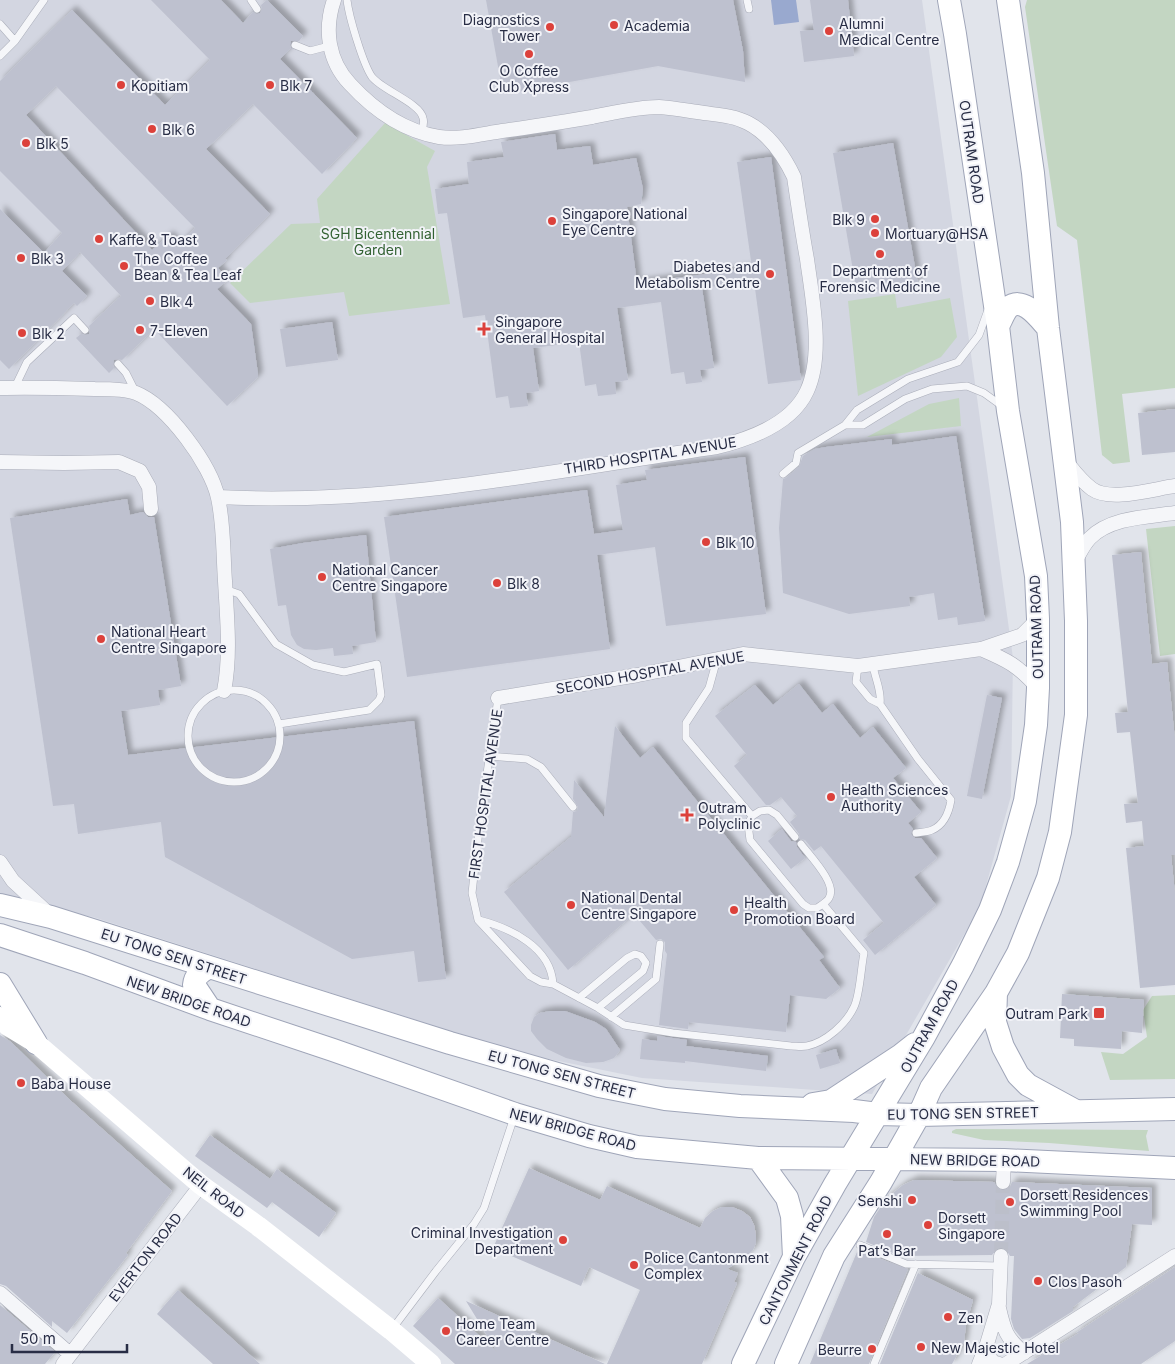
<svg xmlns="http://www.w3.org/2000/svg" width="1175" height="1364" font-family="Inter,sans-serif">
  <defs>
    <filter id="shadow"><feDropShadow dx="4.5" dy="-4.5" stdDeviation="2.5" flood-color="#0004"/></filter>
  </defs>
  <rect width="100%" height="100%" fill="#e1e4eb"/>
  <path fill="#d3d6e1" d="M0 0H922L1013 658 1011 796 980 907 872 1094 642 1078 519 1053 93 917 0 898Z"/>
  <path fill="#c3d6c2" d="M1027 0H1175V388L1122 394 1130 462 1113 464 1102 455 1077 240 1057 226 1025 7Z
    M385 123 435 151 427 167 450 304 349 316 344 292 250 303 230 283 291 224 320 223 317 199Z
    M895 294 897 308 950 298 957 337 941 357 858 396 848 301Z
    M959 398 961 426 867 437 929 404Z
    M1175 526V654L1160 656 1146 529Z
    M1175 995V1079L1110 1080 1101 1052 1123 1054 1147 1037 1143 1010 1152 996Z
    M956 1129 1148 1130 1146 1136 1149 1151 1049 1143 984 1140 952 1133V1131Z"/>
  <path fill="#99a9cf" d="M771 0H796L799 22 774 25Z"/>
  <path fill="#bec1cf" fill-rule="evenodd" filter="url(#shadow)" d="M151 0H221L243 23 253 12 257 14 260 13 262 9 261 5 267 0 303 36 299 41H291L290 45 291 48 280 59 357 138 322 174 253 104 206 149 270 214 225 259 227 260 218 268 228 280 217 289 251 324 258 374V377L227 406 154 329 122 360 117 359 114 360 113 365 114 368 109 373 76 338 81 334 86 335 89 334 90 329 89 326 121 296 80 252 62 271 87 296 77 306 74 303 9 369 0 360V209L44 253 62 233 0 171V81L72 10 165 105 210 60ZM56 86 195 228 178 245 169 235 152 250 26 115Z
    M486 0H733L743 51 745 82 658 66 503 94Z
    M810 0H848L854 56 804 62 800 31 814 30Z
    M555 134 557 150 590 146 593 165 636 158 643 189 641 204 627 207 637 283 752 268 737 162 771 157 801 380 768 384 754 281 702 288 714 368 700 370 702 382 686 384 684 372 671 374 661 302 617 308 628 380 615 382 616 394 598 396 596 384 585 386 579 342 533 348 539 391 526 393 528 406 510 408 508 396 496 398 485 315 463 318 447 213 438 214 435 189 469 184 467 162 504 157 501 142Z
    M893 143 918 284 857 294 833 153Z
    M332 322 338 360 286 367 280 329Z
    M1175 409V452L1142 455 1138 413Z
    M956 436 985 621 958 625 957 617 938 620 934 593 909 597 910 606 849 614 783 593 779 528 783 479 786 478 799 467 803 456 815 449 826 447 892 439V445Z
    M745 457 766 614 666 626 655 547 597 555 610 649 407 677 384 517 587 490 594 534 623 530 616 485 647 480 645 470Z
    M127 499 130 515 143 512 148 517H154L181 686 158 690 160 705 121 711 128 755 414 721 446 979 418 982 414 951 352 959 165 857 161 822 78 834 74 804 53 806 10 518Z
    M366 535 376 642 352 646 353 654 334 656 333 648 316 650 304 649 297 645 291 635 286 605 278 606 270 549 303 543Z
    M1141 552 1152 664 1167 662 1175 740V855H1171L1175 894V985L1140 988 1126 848 1144 846 1142 821 1126 823 1124 804 1138 803 1130 732 1117 733 1115 713 1128 712 1112 555Z
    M799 684 822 713 833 704 860 738 873 727 906 768 893 778 921 812 908 823 913 829 911 834 915 838H921L937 858 914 877 936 905 875 955 863 940 884 923 821 846 814 851 805 840 800 839 799 834 790 822 797 816 781 797 770 805H766L734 766 747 755 715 716 755 685 773 705Z
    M987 695 1002 698 982 799 967 796Z
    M615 726 640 758 653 747 824 957 819 960 840 988 826 999 790 995 786 1032 689 1022 688 1029 659 1025 667 954 665 951V942L661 939 656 940 634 914 568 970 504 892 571 837 573 812 577 811 578 807 573 799 574 780 604 817Z
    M782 829 791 841 796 842 797 847 805 858 791 869 768 841Z
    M1062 994 1144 1000 1142 1033 1122 1031 1121 1049 1074 1046V1039L1060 1038Z
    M550 1011H565L595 1022 606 1029 620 1050 614 1058 603 1062 586 1063 566 1058 547 1049 537 1039 531 1031V1025L534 1017 540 1013Z
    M0 1035 11 1042 71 1101 172 1191 126 1253 128 1255 67 1333 52 1321V1327L6 1286 0 1284Z
    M658 1036 687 1040 686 1046 768 1056 766 1071 685 1061V1063L640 1059 642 1039 657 1041Z
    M836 1049 840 1063 820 1069 816 1055Z
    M210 1135 270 1179 277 1169 336 1213 319 1237 272 1202 267 1208 195 1156Z
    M529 1168 600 1200 607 1186 700 1228 705 1218 713 1211 722 1207H732L742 1211 750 1217 754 1225 756 1235V1243L753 1250 746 1257 727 1269 738 1273 734 1282 737 1283 702 1364H607L640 1290 589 1267 581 1286 493 1248Z
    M914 1180 994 1182 998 1189 1003 1191 1010 1187 1012 1182 1152 1188V1225L1132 1224 1126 1267 1073 1307V1311L1030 1338 1022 1339 1014 1329 1011 1319 1014 1256H1010L1005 1248 997 1249 992 1255 900 1256 866 1242 874 1217 887 1198 903 1185Z
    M857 1252 862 1254V1252L908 1269 869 1364H810Z
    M1175 1267V1341L1141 1364H1027L1079 1333H1076Z
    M918 1273 973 1300 966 1325 964 1342 952 1364H880Z
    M178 1290 205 1314 260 1364H213L157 1314Z
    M438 1298 497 1352 466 1301 605 1364H455L413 1326Z
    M0 1305 55 1352 45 1364H0Z"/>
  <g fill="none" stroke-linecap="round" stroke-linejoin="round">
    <path stroke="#bcbfca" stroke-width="14" stroke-dasharray="14 7" stroke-linecap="butt" d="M1001 1256 1003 1182"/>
    <defs>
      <path id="lane" d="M251 0 257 9
        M347 0C349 17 363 64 372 77 382 90 420 103 423 118 425 124 422 128 421 133
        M747 0 749 9
        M0 24 15 41
        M295 45 310 51 329 46
        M0 56 15 41 44 0
        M118 364 126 373 136 393
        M15 387 27 362 74 318 85 330
        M845 425H863L905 399 932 389 967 386 984 393 1002 406
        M783 474 796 463 798 453 845 425 857 410 908 379 958 362 979 335 988 310
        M225 589 239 594 276 644 313 665 344 672 377 664 381 695 379 700 369 710 279 724
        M717 659 709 688 686 723V738L752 816
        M873 665C875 679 882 691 880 704
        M858 666 856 682 870 699 880 704 918 759 951 800C949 812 944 825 932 830 928 832 921 832 916 833
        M188 736a46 46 0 1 1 92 0a46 46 0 1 1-92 0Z
        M498 698 480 821 472 893 478 920 530 976 541 982 553 984 598 1008 624 1025 673 1033 791 1046C796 1046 802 1047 807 1046 826 1042 846 1024 854 1007 860 995 861 967 864 953L823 904
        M489 756 527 759 541 767 573 807
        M795 837 777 815 769 810 760 811 752 816 748 824 750 840 803 904 809 908H817C821 905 827 902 829 898 838 884 809 855 801 844
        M479 920C510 928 551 947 553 984
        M579 998 627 958 635 954 641 956 646 963 643 971 598 1008
        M611 1017 656 979 660 944
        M860 1245 906 1264 1001 1266
        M393 1328 436 1271 474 1224 484 1208 514 1117
        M874 1364 916 1264"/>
      <path id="street" d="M0 388C31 387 63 388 95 389 106 389 126 389 136 393 168 406 211 465 218 498 224 525 223 554 225 581 227 618 231 655 224 691
        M1065 460C1073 470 1081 481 1092 489 1110 502 1153 489 1175 486
        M0 462 64 463 119 462 140 471 149 487 151 509
        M218 497C384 506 553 471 717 447 750 439 792 424 807 391 824 355 812 297 807 259 802 232 798 204 794 177 784 156 769 134 748 123 735 116 719 115 704 113 689 111 674 108 659 107 637 107 613 113 592 117 562 122 532 127 502 131 482 134 459 140 439 137 403 131 374 110 350 84 328 61 324 29 334 0
        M1075 561C1080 553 1084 544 1090 538 1111 517 1148 517 1175 513
        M981 649C1009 661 1017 665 1038 688
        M498 698 638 675 743 654 858 666 981 649 1022 635 1038 619
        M0 862 13 881 49 914
        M1003 1182 1004 1160
        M0 1293 70 1354
        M999 1308C1004 1330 1006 1338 1024 1353
        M987 1344C988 1353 988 1362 999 1364
        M63 1364 201 1185
        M979 1364 987 1344 999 1304 1001 1256
        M1006 1364 1175 1256"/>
      <path id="primary" d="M998 326C1001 321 1004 312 1008 308 1023 295 1039 318 1048 328
        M0 905 51 917 450 1043 599 1086 665 1099 740 1106 854 1111 878 1114 919 1115 1175 1109
        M0 935 85 963 210 1009 333 1050 515 1114 589 1136 637 1147 758 1158 1004 1160 1175 1168
        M209 967C201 972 195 975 194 985L210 1009
        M0 984 36 1043
        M996 993 995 1022 1003 1047 1018 1075 1028 1085 1074 1110
        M813 1104 831 1101 901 1055 915 1044
        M758 1158 787 1198 792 1216 794 1257
        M743 1364 794 1257 835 1184 924 1037 963 965 990 910 1008 862 1025 801 1036 725 1038 688V619L1036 576 1008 411 998 326 955 34 949 0
        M786 1364 834 1256 881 1182 919 1115 931 1088 996 993 1018 953 1048 878 1060 832 1076 715V621L1072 522 1048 328 1033 173 1008 0"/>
    </defs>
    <use href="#lane" stroke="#aaadb9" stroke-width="8"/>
    <use href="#street" stroke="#aaadb9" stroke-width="15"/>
    <use href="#primary" stroke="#9fa5b8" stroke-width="24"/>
    <use href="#lane" stroke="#f5f6f9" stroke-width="7"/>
    <use href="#street" stroke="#f5f6f9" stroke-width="14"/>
    <path stroke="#fff" stroke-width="20" d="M0 1017 8 1026 36 1043 201 1185 258 1226 391 1330 431 1364"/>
    <use href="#primary" stroke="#fff" stroke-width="22"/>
  </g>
  <g fill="#dc413b" stroke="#f2f3f8" stroke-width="2">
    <circle cx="614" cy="25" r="5"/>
    <circle cx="550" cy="27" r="5"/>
    <circle cx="829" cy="31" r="5"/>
    <circle cx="529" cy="54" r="5"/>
    <circle cx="121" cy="85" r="5"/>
    <circle cx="270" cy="85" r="5"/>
    <circle cx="152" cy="129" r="5"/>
    <circle cx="26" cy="143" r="5"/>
    <circle cx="875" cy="219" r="5"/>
    <circle cx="552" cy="221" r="5"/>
    <circle cx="875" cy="233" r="5"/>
    <circle cx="99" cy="239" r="5"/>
    <circle cx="880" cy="254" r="5"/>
    <circle cx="21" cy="258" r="5"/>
    <circle cx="124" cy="266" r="5"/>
    <circle cx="770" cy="274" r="5"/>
    <circle cx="150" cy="301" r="5"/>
    <path d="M481.5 321.5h5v5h5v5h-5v5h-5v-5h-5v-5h5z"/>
    <circle cx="140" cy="330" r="5"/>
    <circle cx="22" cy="333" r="5"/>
    <circle cx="706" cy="542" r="5"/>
    <circle cx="322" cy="577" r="5"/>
    <circle cx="497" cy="583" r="5"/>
    <circle cx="101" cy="639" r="5"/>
    <circle cx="831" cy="797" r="5"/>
    <path d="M684.5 807.5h5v5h5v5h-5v5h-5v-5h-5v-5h5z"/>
    <circle cx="571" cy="905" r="5"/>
    <circle cx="734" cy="910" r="5"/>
    <rect x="1093" y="1007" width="12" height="12" rx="2.5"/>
    <circle cx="21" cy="1083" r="5"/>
    <circle cx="912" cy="1200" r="5"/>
    <circle cx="1010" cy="1202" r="5"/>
    <circle cx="928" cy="1225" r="5"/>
    <circle cx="887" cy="1234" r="5"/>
    <circle cx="563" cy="1240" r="5"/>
    <circle cx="634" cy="1265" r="5"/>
    <circle cx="1038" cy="1281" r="5"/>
    <circle cx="948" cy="1317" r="5"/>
    <circle cx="446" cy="1331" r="5"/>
    <circle cx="921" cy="1347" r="5"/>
    <circle cx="872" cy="1349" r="5"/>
  </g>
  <g text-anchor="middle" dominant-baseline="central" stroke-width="4" stroke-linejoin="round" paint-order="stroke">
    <g font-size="14" fill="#282d45" stroke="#f2f3f8" text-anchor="start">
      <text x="540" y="19" text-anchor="end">Diagnostics<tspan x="540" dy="16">Tower</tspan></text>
      <text x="839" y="23">Alumni<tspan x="839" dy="16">Medical Centre</tspan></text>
      <text x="624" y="25">Academia</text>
      <text x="529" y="70" text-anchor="middle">O Coffee<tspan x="529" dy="16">Club Xpress</tspan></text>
      <text x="131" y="85">Kopitiam</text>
      <text x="280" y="85">Blk 7</text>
      <text x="162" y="129">Blk 6</text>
      <text x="36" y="143">Blk 5</text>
      <text x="562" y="213">Singapore National<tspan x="562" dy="16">Eye Centre</tspan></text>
      <text x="865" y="219" text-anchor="end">Blk 9</text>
      <text x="885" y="233">Mortuary@HSA</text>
      <text x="109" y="239">Kaffe &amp; Toast</text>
      <text x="31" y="258">Blk 3</text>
      <text x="134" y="258">The Coffee<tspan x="134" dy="16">Bean &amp; Tea Leaf</tspan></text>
      <text x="760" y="266" text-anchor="end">Diabetes and<tspan x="760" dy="16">Metabolism Centre</tspan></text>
      <text x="880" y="270" text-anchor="middle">Department of<tspan x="880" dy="16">Forensic Medicine</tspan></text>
      <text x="160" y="301">Blk 4</text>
      <text x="495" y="321">Singapore<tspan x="495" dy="16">General Hospital</tspan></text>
      <text x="150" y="330">7-Eleven</text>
      <text x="32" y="333">Blk 2</text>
      <text x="716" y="542">Blk 10</text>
      <text x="332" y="569">National Cancer<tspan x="332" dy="16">Centre Singapore</tspan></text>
      <text x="507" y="583">Blk 8</text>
      <text x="111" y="631">National Heart<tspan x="111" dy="16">Centre Singapore</tspan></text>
      <text x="841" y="789">Health Sciences<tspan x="841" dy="16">Authority</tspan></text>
      <text x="698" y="807">Outram<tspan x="698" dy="16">Polyclinic</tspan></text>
      <text x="581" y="897">National Dental<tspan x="581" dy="16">Centre Singapore</tspan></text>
      <text x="744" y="902">Health<tspan x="744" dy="16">Promotion Board</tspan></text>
      <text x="1088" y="1013" text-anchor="end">Outram Park</text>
      <text x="31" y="1083">Baba House</text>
      <text x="1020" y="1194">Dorsett Residences<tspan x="1020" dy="16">Swimming Pool</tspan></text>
      <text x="902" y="1200" text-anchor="end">Senshi</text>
      <text x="938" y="1217">Dorsett<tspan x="938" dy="16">Singapore</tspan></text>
      <text x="553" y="1232" text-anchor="end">Criminal Investigation<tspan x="553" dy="16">Department</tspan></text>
      <text x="887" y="1250" text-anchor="middle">Pat’s Bar</text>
      <text x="644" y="1257">Police Cantonment<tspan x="644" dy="16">Complex</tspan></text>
      <text x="1048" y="1281">Clos Pasoh</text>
      <text x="958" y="1317">Zen</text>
      <text x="456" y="1323">Home Team<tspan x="456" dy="16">Career Centre</tspan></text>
      <text x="931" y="1347">New Majestic Hotel</text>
      <text x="862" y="1349" text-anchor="end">Beurre</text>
    </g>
    <g font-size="14" fill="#282d45" stroke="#f2f3f8">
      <text transform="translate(972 152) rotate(82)">OUTRAM ROAD</text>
      <text transform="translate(650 455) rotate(-9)">THIRD HOSPITAL AVENUE</text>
      <text transform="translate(1036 627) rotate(-92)">OUTRAM ROAD</text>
      <text transform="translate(650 672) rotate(-10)">SECOND HOSPITAL AVENUE</text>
      <text transform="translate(485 794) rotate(-82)">FIRST HOSPITAL AVENUE</text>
      <text transform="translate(174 956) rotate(18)">EU TONG SEN STREET</text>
      <text transform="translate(189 1001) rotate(19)">NEW BRIDGE ROAD</text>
      <text transform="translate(929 1026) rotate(-61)">OUTRAM ROAD</text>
      <text transform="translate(562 1074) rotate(15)">EU TONG SEN STREET</text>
      <text transform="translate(963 1113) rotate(-1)">EU TONG SEN STREET</text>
      <text transform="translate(573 1129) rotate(15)">NEW BRIDGE ROAD</text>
      <text transform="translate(975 1160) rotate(1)">NEW BRIDGE ROAD</text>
      <text transform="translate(214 1192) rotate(38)">NEIL ROAD</text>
      <text transform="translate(145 1257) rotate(-52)">EVERTON ROAD</text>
      <text transform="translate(795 1260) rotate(-63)">CANTONMENT ROAD</text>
    </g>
    <g font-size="14" fill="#336233" stroke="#f2f3f8">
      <text x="378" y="233">SGH Bicentennial<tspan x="378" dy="16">Garden</tspan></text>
    </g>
  </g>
  <path d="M12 1344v8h115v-8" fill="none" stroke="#282d45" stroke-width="2.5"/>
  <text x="20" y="1344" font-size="15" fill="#282d45" stroke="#f2f3f8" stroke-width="4" paint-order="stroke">50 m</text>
</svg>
